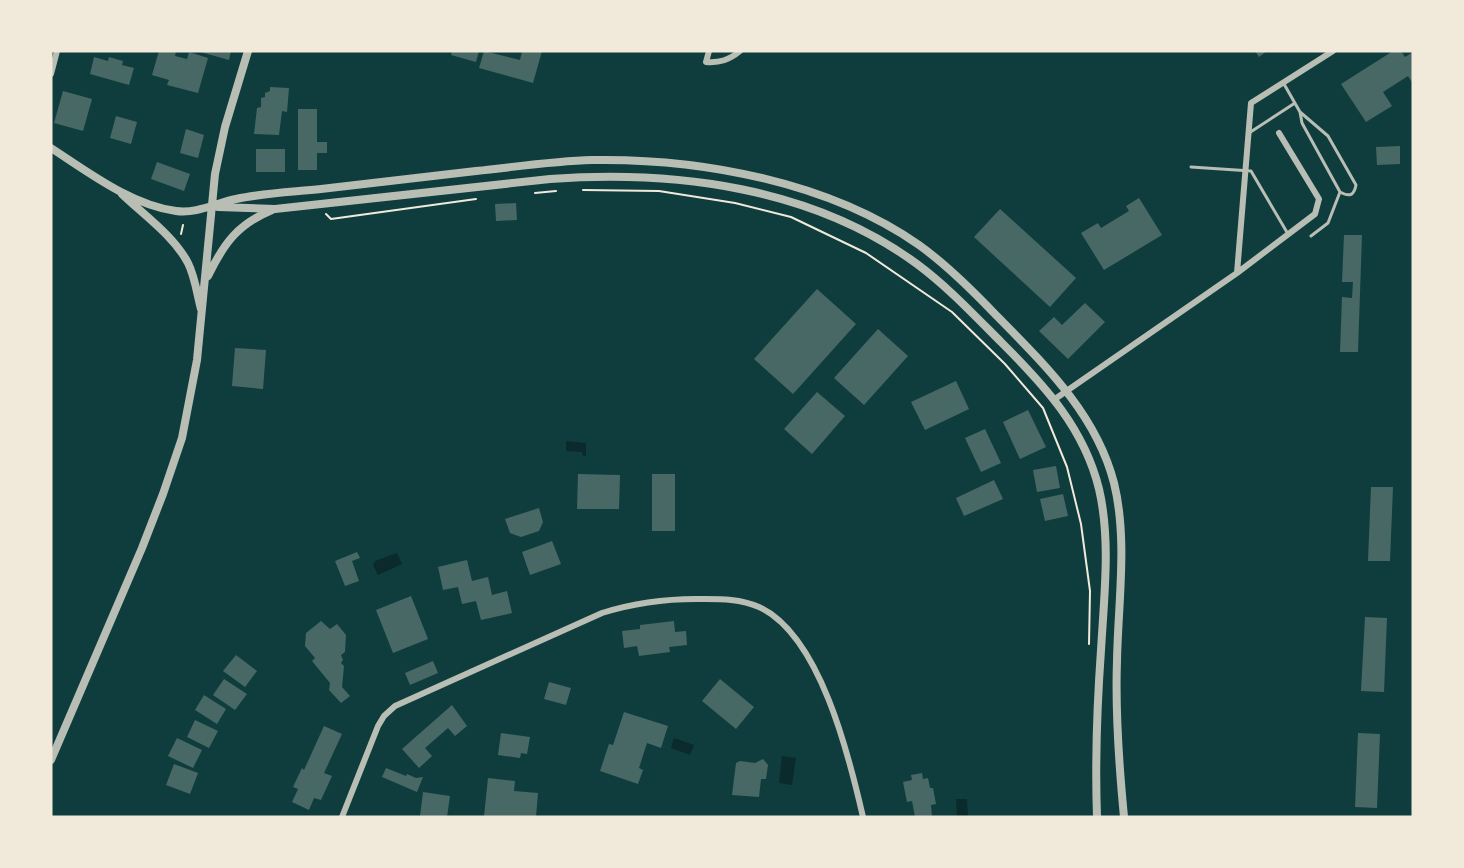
<svg xmlns="http://www.w3.org/2000/svg" width="1464" height="868" font-family="'PT Sans',sans-serif">
  <rect width="100%" height="100%" fill="#0f3d3e"/>
  <path fill="#0a2a2b" d="M566 441 586 443V456H583L582 452 566 451Z
    M397 553 402 564 378 575 373 565 375 561Z
    M674 738 694 745 690 755 671 748Z
    M782 756 796 758 792 785 779 783Z
    M956 799H967L968 817H957Z"/>
  <path fill="#486865" d="M159 51H176L175 56 187 59 189 52 208 58 198 93 167 85 169 80 152 75Z
    M197 51H231L229 60Z
    M452 51H479L476 62 451 55Z
    M484 51 520 60 522 51H542L533 83 479 68Z
    M1255 51H1267L1259 57Z
    M1393 51H1401L1405 57 1413 52V84L1408 76 1383 92 1392 106 1366 122 1341 84Z
    M94 57 108 61 109 57 123 61 122 65 134 68 129 85 90 74Z
    M270 87 289 88 287 112 282 111 279 135 254 134 257 108 261 107V98L265 97V93L270 91Z
    M63 91 92 99 83 131 54 123Z
    M298 109H317V142H327V153H317V170H298Z
    M116 116 137 122 131 144 110 138Z
    M186 129 204 135 198 158 180 153Z
    M1400 146V164L1377 165 1376 147Z
    M256 149H285V172H256Z
    M157 162 190 174 184 191 151 179Z
    M1139 198 1162 235 1104 270 1081 233 1098 223 1101 228 1129 211 1126 206Z
    M516 203 517 220 496 221 495 204Z
    M1000 209 1076 278 1050 307 974 237Z
    M1344 235H1362L1358 352H1340L1342 297 1352 298 1353 282H1342Z
    M817 289 856 324 793 394 754 359Z
    M1085 303 1105 322 1068 359 1039 331 1054 317 1062 325Z
    M878 329 908 356 864 405 834 378Z
    M235 348 266 350 263 389 232 386Z
    M956 381 969 409 925 430 911 402Z
    M817 392 845 416 812 454 784 429Z
    M1028 410 1046 447 1020 459 1003 422Z
    M985 429 1001 463 981 472 965 438Z
    M1056 466 1060 488 1037 492 1033 470Z
    M578 474 620 475 619 509H577Z
    M652 474H675V531H652Z
    M994 480 1003 499 964 516 956 498Z
    M1371 487H1393L1390 561H1368Z
    M1063 494 1068 516 1045 521 1040 499Z
    M539 508 543 522 539 531 521 537 510 533 505 519Z
    M552 541 561 564 530 575 522 552Z
    M357 552 360 558 352 561 359 581 345 586 335 561Z
    M467 560 472 581 488 577 492 595 507 591 512 613 481 620 476 601 462 604 458 587 443 590 438 567Z
    M411 596 428 639 393 653 376 610Z
    M1365 617 1387 618 1384 692 1361 691Z
    M321 621 330 629 337 624 346 635 345 652 341 655 343 660 341 663 344 666 342 687 350 696 341 703 329 690 330 683 312 661 315 658 305 646 306 633Z
    M674 621 675 632 686 631 687 645 669 647 670 652 639 656 637 646 624 648 622 631 640 629V625Z
    M236 655 257 671 245 687 223 671Z
    M433 661 438 673 410 685 405 673Z
    M224 679 247 694 235 710 213 695Z
    M720 679 754 707 736 729 702 701Z
    M549 682 571 688 566 705 544 699Z
    M204 695 226 709 217 724 195 710Z
    M452 705 467 726 455 736 448 728 425 748 432 756 419 768 402 749Z
    M624 712 668 726 661 748 647 743 639 768 643 770 638 784 600 771 609 744 613 745Z
    M195 720 218 731 209 748 187 737Z
    M324 726 342 734 324 773 332 776 321 800 314 798 309 810 292 802 298 789 293 787 302 768 304 770Z
    M501 733 530 737 527 754 521 753 520 758 498 755Z
    M1358 733 1380 734 1377 808 1355 807Z
    M177 738 202 750 193 768 168 756Z
    M763 759 768 765 766 779H761L759 797 732 795 736 763 740 761 755 763Z
    M174 764 198 773 190 794 166 785Z
    M386 768 406 776 407 774 416 778 423 777 417 792 382 777Z
    M922 773 923 779 928 778 930 788H933L936 804 931 805 932 817H915L912 801 907 802 903 782 912 780 911 775Z
    M488 778 515 781 514 791 538 793 536 817 484 816Z
    M423 792 450 796 447 817 420 816Z"/>
  <g fill="none" stroke-linecap="round" stroke-linejoin="round">
    <path stroke="#f1e9da" stroke-width="2" d="M583 190 659 191 735 203 791 217 866 253 952 312 1005 364 1043 408 1067 467 1081 524 1090 591 1089 644
      M535 193 556 191
      M326 214 331 219 476 199
      M181 234 183 225"/>
    <path stroke="#b8beb3" stroke-width="3" d="M1284 84 1300 112 1328 136 1356 185C1354 196 1349 197 1340 192L1302 123 1300 112
      M1249 133 1295 103
      M1191 167 1251 171 1288 234
      M1311 236 1328 223 1340 192"/>
    <path stroke="#b8beb3" stroke-width="6" d="M709 51 706 62C720 63 729 60 740 51
      M51 74 57 51
      M1237 273 1315 214 1319 199 1279 133
      M1055 399 1237 273 1251 103 1333 51
      M342 817 378 726 384 716 395 706 602 613C634 603 663 599 696 599 718 599 739 598 759 607 820 635 849 756 863 817"/>
    <path stroke="#b8beb3" stroke-width="8" d="M51 148C88 172 131 205 176 211 197 214 216 203 236 199 264 193 293 192 321 189 373 183 424 177 476 171 515 167 553 161 592 160 701 158 829 182 919 245 947 265 971 289 994 313 1043 363 1096 413 1114 483 1128 540 1118 603 1117 661 1115 714 1119 765 1124 817
      M122 194C144 215 174 236 188 263 195 277 197 294 201 309
      M218 207 275 209 550 179C676 170 812 187 917 264 948 287 975 316 1002 343 1045 386 1084 428 1099 489 1111 540 1104 597 1101 650 1097 706 1095 761 1097 817
      M208 276C224 243 238 224 272 210
      M51 760 142 548 163 494 182 438 197 360 215 174 225 127 248 51"/>
  </g>
  <rect width="1464" height="868" fill="none" stroke="#f1e9da" stroke-width="105"/>
</svg>
